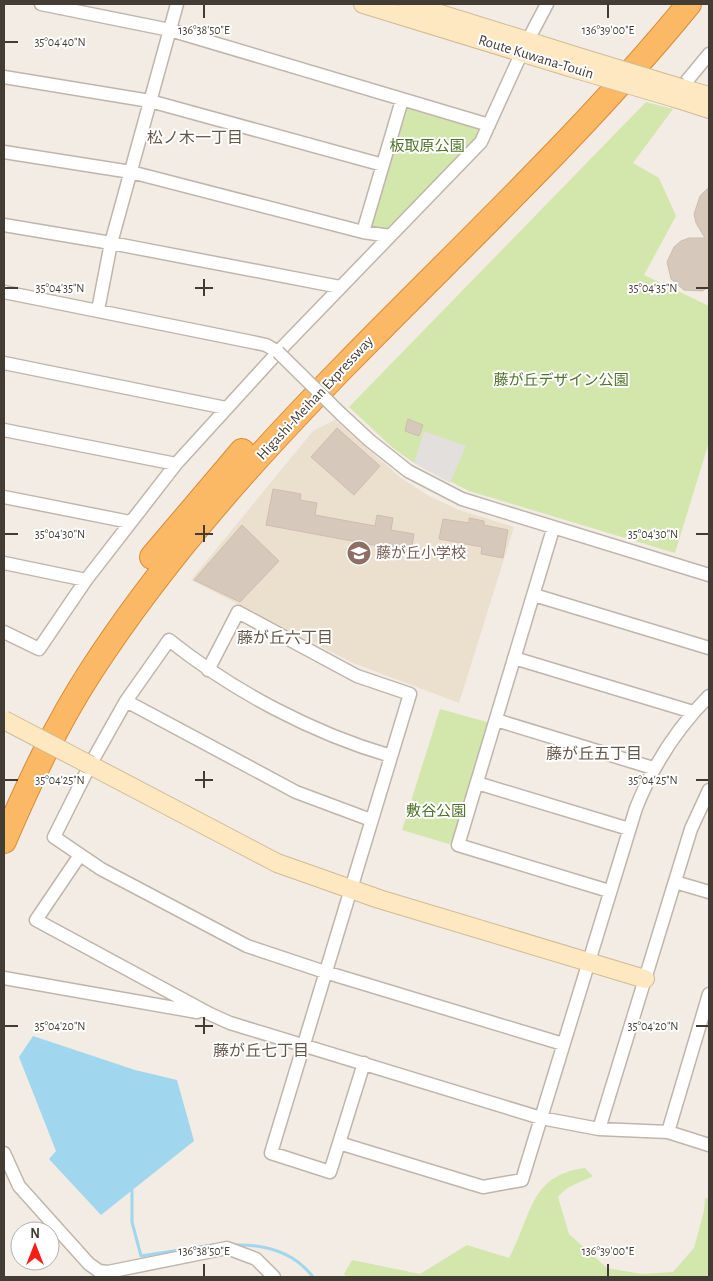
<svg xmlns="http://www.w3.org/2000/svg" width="713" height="1281" font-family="'Alegreya Sans','Noto Sans JP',sans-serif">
  <rect width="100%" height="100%" fill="#f2ece4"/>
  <path fill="#ebdfce" d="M335 420 401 478 429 496 459 510 514 527 459 703 353 663 191 580 313 431Z"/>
  <path fill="#d3e6ac" d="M646 102 673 109 633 163 659 178 676 216 644 275 709 306V442L675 553 469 491 414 463 393 448 349 407Z
    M410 106 480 128 481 134 389 231 373 228 370 225 404 110Z
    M440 709 487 722 488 726 454 840 449 844 402 830Z
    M585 1168 593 1176C578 1184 569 1184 558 1197L569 1234 607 1268 642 1274 673 1272 694 1248 704 1211 705 1198 709 1199V1277H347L344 1274 352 1260 420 1274 467 1245 509 1258C532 1216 529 1175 585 1168Z"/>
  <path fill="#e2dfdc" d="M424 431 466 446 450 483 414 463Z"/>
  <path fill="#a0d7ee" d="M33 1036 135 1070 177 1080 194 1141 101 1215 49 1159 56 1151 19 1057Z"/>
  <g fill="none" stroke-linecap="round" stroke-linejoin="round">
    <path stroke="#a0d7ee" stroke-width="3" d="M129 1187 132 1191V1222L141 1256 212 1245
      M234 1245C265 1244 294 1252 313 1277"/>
  </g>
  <path fill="#d6c9bc" stroke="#cebdad" d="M709 187V287L702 291 684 290 671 279 667 262 674 247 681 241 689 238H705L696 223 694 214 700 196Z
    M408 419 423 425 419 436 405 431Z
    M337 428 380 466 354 495 311 457Z
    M273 489 301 494 300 500 317 503 315 515 375 526 377 515 393 518 391 530 414 534 411 552 266 525Z
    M469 518 484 521V525L508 530 503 558 481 554 482 547 439 539 443 519 469 523Z
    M242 525 279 561 240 602 194 580Z"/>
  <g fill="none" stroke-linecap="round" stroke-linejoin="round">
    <defs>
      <path id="street" d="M41 4 170 30 489 125
        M528 40 547 4
        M4 77 150 101 383 165
        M681 88 709 54
        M4 152 131 172 363 232 390 236
        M4 225 111 243 340 287
        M363 232 402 100
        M4 292 247 341 266 345 278 352
        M98 310 111 243 177 4
        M4 363 226 408
        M341 414 369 440 408 471 462 499 709 575
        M4 430 176 464
        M4 497 130 522
        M553 529 458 845 609 891
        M4 563 86 580
        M534 595 709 648
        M4 632 39 649 86 580 176 464 278 352 481 142 522 52
        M514 658 693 712
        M208 670 238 612 357 676 410 694 271 1153 330 1172 364 1063
        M126 701 296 792 371 820
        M496 720 653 768
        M391 756C312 733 233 691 169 640L126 701 90 765 54 837 101 869 247 946 325 972 563 1044
        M477 783 629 829
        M80 855 36 920 210 1014 230 1023 541 1118 599 1129 668 1132 709 1145
        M675 882 709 892
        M4 978 197 1012
        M599 1129 691 829 709 790
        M668 1132 709 994
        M339 1143 483 1187 522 1180 636 808C653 765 677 728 709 696
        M4 1153 19 1186 89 1264 99 1271 108 1272 227 1248 256 1259 274 1277"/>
      <path id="secondary" d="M363 4 569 67
        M408 4 582 58
        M681 88 709 96
        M675 98 709 109
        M90 765 277 863 379 899 645 979"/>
      <path id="highway" d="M152 557 242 451
        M4 841C29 783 56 725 91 671 255 418 500 235 689 4"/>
    </defs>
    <use href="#street" stroke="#c0b5aa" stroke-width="15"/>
    <use href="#secondary" stroke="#d1ba94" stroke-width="20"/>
    <use href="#highway" stroke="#da8b35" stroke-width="26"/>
    <use href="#street" stroke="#fff" stroke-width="12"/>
    <use href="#secondary" stroke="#fee8c2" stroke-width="18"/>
    <use href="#highway" stroke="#fbb865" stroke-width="24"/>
    <defs>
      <path id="street-bridge" d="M278 352 341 414"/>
      <path id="secondary-bridge" d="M582 58 681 88
        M569 67 675 98
        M4 720 90 765"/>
    </defs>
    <use href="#street-bridge" stroke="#c0b5aa" stroke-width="15" stroke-linecap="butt"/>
    <use href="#secondary-bridge" stroke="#d1ba94" stroke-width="20" stroke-linecap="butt"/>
    <use href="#street-bridge" stroke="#fff" stroke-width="12"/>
    <use href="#secondary-bridge" stroke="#fee8c2" stroke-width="18"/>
  </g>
  <path fill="none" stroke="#433c34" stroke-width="2" d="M204 5V18M608 5V18M5 42H18M204 279V296M5 288H18M195 288H213M696 288H708M204 525V542M5 534H18M195 534H213M696 534H708M204 771V788M5 780H18M195 780H213M696 780H708M204 1017V1034M5 1026H18M195 1026H213M696 1026H708M204 1264V1276M608 1264V1276"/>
  <defs>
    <symbol id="school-disc" viewBox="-11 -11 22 22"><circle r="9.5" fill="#8d6e63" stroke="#fff"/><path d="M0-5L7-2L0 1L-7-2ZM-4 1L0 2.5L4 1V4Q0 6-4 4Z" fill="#fff"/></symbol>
  </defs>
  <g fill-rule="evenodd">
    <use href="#school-disc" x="345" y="539" width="28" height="28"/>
  </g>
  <g text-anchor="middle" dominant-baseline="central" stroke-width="4" stroke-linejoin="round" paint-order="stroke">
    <g font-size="15" fill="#433c34" stroke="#fff">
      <text transform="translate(536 57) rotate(17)">Route Kuwana-Touin</text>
      <text transform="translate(315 398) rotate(-47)">Higashi-Meihan Expressway</text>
    </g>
    <g font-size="15" fill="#4e7429" stroke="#fff">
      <text x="427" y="146">板取原公園</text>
      <text x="561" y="380">藤が丘デザイン公園</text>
      <text x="436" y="811">敷谷公園</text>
    </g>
    <g font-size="15" fill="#785e54" stroke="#fff" text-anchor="start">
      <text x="376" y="553">藤が丘小学校</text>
    </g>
    <g font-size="16" fill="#66584b" stroke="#fff">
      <text x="195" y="138">松ノ木一丁目</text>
      <text x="285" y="638">藤が丘六丁目</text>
      <text x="594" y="754">藤が丘五丁目</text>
      <text x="261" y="1051">藤が丘七丁目</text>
    </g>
  </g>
  <g font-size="12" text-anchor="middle" fill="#433c34" stroke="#fff" stroke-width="4" stroke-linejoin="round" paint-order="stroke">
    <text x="204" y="34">136°38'50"E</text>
    <text x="608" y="34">136°39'00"E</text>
    <text x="60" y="46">35°04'40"N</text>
    <text x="60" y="292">35°04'35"N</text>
    <text x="653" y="292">35°04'35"N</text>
    <text x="60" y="538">35°04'30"N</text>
    <text x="653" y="538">35°04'30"N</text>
    <text x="60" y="784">35°04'25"N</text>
    <text x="653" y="784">35°04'25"N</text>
    <text x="60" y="1030">35°04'20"N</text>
    <text x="653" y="1030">35°04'20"N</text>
    <text x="204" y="1255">136°38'50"E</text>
    <text x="608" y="1255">136°39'00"E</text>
  </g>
  <rect width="713" height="1281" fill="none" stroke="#433c34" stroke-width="10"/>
  <g transform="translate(35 1246)"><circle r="24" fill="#ffffff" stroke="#b4b1ae"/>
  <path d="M0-4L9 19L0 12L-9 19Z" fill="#f61e16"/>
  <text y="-8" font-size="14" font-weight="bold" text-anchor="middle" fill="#433c34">N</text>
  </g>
</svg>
